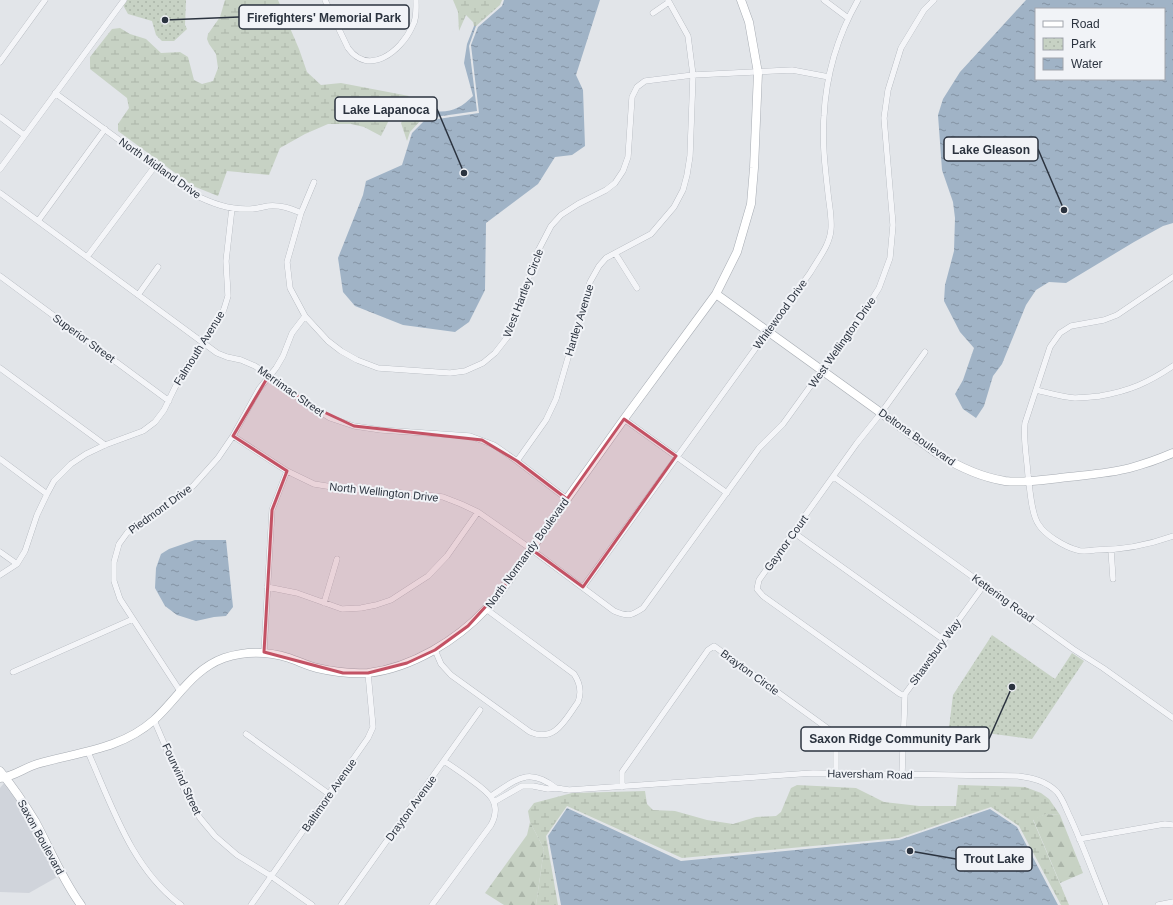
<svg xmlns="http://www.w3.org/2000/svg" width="1173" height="905" font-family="Arial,sans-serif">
  <defs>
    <pattern id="forest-firs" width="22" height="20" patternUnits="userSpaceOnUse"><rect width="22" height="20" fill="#c7d2c4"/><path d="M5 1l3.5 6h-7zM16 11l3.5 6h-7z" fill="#abb5a9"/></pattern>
    <pattern id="wetland-marsh" width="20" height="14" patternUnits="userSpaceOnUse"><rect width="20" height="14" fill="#c7d2c4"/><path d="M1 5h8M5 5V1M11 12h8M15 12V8" fill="none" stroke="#abb5a9"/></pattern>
    <pattern id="park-dots" width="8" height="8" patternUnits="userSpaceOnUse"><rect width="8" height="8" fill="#c7d2c4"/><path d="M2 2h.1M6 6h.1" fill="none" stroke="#abb5a9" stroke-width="1.8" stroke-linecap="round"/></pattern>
    <pattern id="water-ripples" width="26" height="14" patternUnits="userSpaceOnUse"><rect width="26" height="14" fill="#a0b3c6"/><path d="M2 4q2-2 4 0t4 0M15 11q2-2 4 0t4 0" fill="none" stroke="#8392a2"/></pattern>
  </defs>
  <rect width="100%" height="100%" fill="#e2e5e9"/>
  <path fill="#d0d4db" d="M5 782 33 824 59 876 29 893 0 892V788Z"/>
  <path fill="url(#forest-firs)" d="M1046 814 1060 815 1083 873 1060 883 1033 819Z
    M530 822 544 849 536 905H504L485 893 527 835Z"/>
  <path fill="url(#wetland-marsh)" d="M225 0H278L299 49 307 72 321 85 341 83 409 96 392 114 381 136 364 127 351 124H328L305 134 280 148 269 175 227 171 218 196 193 186 118 131V124L129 108 127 98 90 69V57L112 29 120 28 130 34 146 39 161 53 180 52 188 57 194 80 202 84 213 81 218 68 216 54 209 44 207 39 208 34 220 17Z
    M453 0H502L500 5 476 26H474L473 22 466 15 459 31 458 12Z
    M425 106 434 111 435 117 422 119 410 132 407 141 401 123 405 116Z
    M797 785 856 788 884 802 919 806H956L958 785 1025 787 1041 793 1049 799 1060 815 1046 814 1033 820 1069 905H1061L1019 826 991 807 899 838 682 858 567 806 546 836 558 905H536L544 849 530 822 528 811 534 803 572 793 645 791 647 804 653 810 675 811 707 820 733 824 756 817 776 816 781 812 791 788Z"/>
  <path fill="url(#park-dots)" d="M127 0H186L185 25 187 29 174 41H162L156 35 152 21 128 14 123 5Z
    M992 635 1055 679 1072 653 1084 661 1032 739 949 728 953 695Z"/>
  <path fill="url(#water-ripples)" fill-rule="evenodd" d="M504 0H600L576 75 583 90 585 146 572 155 555 157 538 184 486 223 485 290 469 322 455 332 403 325 355 306 343 292 338 258 363 195 366 181 402 165 412 133 424 121 479 113 471 45 478 27 502 6Z
    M1026 0H1173V223L1163 226 1134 242 1066 283 1049 282 1036 290 1026 305 1002 364 993 376 984 406 976 418 963 409 955 394 963 380 974 348 960 332 944 301 945 285 954 251 955 218 953 202 942 170 938 115 943 99 960 72ZM1036 9H1164V79H1036Z
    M474 26H476L469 46 477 111 435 117 434 111C451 113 461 108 473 96L464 63 467 44Z
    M195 540H226L233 607 226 616 214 617 196 621 177 615 165 606 155 588 156 568 161 554 169 549Z
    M567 808 681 861 899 840 990 809 1017 827 1058 905H561L548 836Z"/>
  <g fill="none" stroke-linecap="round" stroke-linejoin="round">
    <defs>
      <path id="street" d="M325 0 348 48C369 77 401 51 412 27 417 19 416 9 416 0
        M824 0 848 18
        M653 13 669 2
        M0 62 45 0
        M55 93 193 194C211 203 229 210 250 209 256 209 262 207 268 206 281 205 290 208 301 213
        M0 117 24 135
        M0 169 124 0
        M314 182 301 213 287 262 290 288 305 316 328 341 341 351 357 360 378 368 450 373 465 371 483 363 495 353 509 335 538 251 551 226 561 215 578 204 606 190 615 183 623 171 628 157 632 97 637 87 645 81 693 75 792 70 829 77
        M0 193 217 353 227 357 241 360 255 366 269 375 293 394 311 406 330 418 354 426 381 430 470 436 494 445 517 461 567 499
        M38 221 105 129
        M615 253 637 288
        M87 257 155 166
        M0 276 169 401
        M1173 277 1117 315 1104 320 1071 326 1060 333 1050 347 1025 423C1023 440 1027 458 1028 475 1030 488 1031 515 1039 525 1045 535 1065 547 1077 550 1082 552 1089 551 1095 550 1121 550 1148 545 1173 536
        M138 295 158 267
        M0 368 105 445
        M1036 390C1049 393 1062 397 1075 398 1083 398 1091 397 1100 396 1129 391 1148 383 1173 366
        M624 419 727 493
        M233 436 287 471 314 484 345 489 417 494 443 497 461 504 478 512 531 549 614 611C628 617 631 616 643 608L759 448 783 424 864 312 879 288 890 258 893 225 884 118 888 90 901 48 924 10 934 0
        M0 459 47 494
        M517 461 546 420 556 399 590 282 599 266 606 258 651 234 674 207 683 190 687 175 690 156 693 75 688 36 668 0
        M834 477 1073 649 1103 668 1173 718
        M793 532 944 640
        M1111 550 1113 579
        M0 552 17 564
        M0 575 17 564 25 551 37 515 47 494 54 481 71 464 86 454 105 445 143 431 155 422 164 410 182 373 220 319 224 309 228 296 226 261 232 208
        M267 587 297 593 342 609 361 608 376 605 391 600 428 576 447 556 478 512
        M583 587 810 273C818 259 830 245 831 229 832 217 829 204 828 193 825 167 822 142 824 116 826 76 838 35 858 0
        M324 603 337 559
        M435 650 441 664 451 675 530 732C555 743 565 720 578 702 582 692 580 683 574 674L486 609
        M264 652 272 510 287 471
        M13 672 133 619
        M180 691 133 619 120 599 114 581V562L119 544 127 533 149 516 193 486 218 458 233 436 259 389 276 368 283 356 292 333 305 316
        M905 696 900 694 763 596 757 589 759 580 857 443 881 413 925 352
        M154 720 185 792 200 818 215 836 237 855 271 876 312 905
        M246 734 329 794
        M88 752C112 806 132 869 181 905
        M902 774 905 694 984 585
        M622 787V772L708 650 714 646 834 733 836 742V773
        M491 796C516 780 528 766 556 788
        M494 802 522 786H533L548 789 556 788 569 790 813 773 1018 776C1033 778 1046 781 1057 792 1063 799 1066 809 1070 817 1083 845 1094 876 1106 905
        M1079 839 1165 824 1173 825
        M251 905 368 738 373 727 368 673
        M341 905 480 710
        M432 905 491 825C503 802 488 792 470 779 462 773 453 767 444 761
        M1158 905 1173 902"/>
      <path id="secondary" d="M716 294 938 454C959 467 980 477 1005 481 1023 483 1042 480 1060 478 1083 475 1107 474 1130 468 1145 464 1159 459 1173 453
        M0 771C13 787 24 803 35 821 50 849 62 879 81 905
        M0 778C13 777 24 768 37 764 78 752 120 750 154 720 177 699 193 669 224 658 245 651 267 651 289 658 298 661 308 666 317 668 334 672 351 674 368 673 412 668 457 640 486 609 494 601 500 592 507 583L624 419 716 294 737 252 751 204 754 168 758 73 749 22 741 0"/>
    </defs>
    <use href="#street" stroke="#a7acb3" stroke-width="6"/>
    <use href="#secondary" stroke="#a7acb3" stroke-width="9"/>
    <use href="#street" stroke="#f4f5f8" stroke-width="5.5"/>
    <use href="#secondary" stroke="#fff" stroke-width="8"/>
  </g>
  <path fill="#c35264" fill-opacity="0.2" stroke="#c35264" stroke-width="3" stroke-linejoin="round" d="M269 375 311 406 354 426 482 440 517 461 567 499 624 419 676 456 583 587 531 549 507 583 468 626 435 650 407 663 368 673H343L264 652 272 510 287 471 233 436Z"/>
  <g text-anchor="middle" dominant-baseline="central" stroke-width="4" stroke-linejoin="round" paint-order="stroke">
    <g font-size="11" fill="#2b333f" stroke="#f1f3f7">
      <text transform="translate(160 168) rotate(35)">North Midland Drive</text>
      <text transform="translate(523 293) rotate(-69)">West Hartley Circle</text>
      <text transform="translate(780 314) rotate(-54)">Whitewood Drive</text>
      <text transform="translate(579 320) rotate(-73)">Hartley Avenue</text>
      <text transform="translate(84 338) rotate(36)">Superior Street</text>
      <text transform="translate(842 342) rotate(-55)">West Wellington Drive</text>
      <text transform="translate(199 348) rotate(-58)">Falmouth Avenue</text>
      <text transform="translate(291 391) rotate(35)">Merrimac Street</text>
      <text transform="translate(917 437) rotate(35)">Deltona Boulevard</text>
      <text transform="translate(384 492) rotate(6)">North Wellington Drive</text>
      <text transform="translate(160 509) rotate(-36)">Piedmont Drive</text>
      <text transform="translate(786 543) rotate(-54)">Gaynor Court</text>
      <text transform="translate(527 553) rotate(-54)">North Normandy Boulevard</text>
      <text transform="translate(1003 598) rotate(36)">Kettering Road</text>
      <text transform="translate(935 652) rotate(-54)">Shawsbury Way</text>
      <text transform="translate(750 672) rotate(36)">Brayton Circle</text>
      <text transform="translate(870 774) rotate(1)">Haversham Road</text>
      <text transform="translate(182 779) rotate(65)">Fourwind Street</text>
      <text transform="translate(329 795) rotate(-55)">Baltimore Avenue</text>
      <text transform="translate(411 808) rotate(-54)">Drayton Avenue</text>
      <text transform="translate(41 837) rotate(61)">Saxon Boulevard</text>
    </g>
  </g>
  <path fill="none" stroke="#2b333f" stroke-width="1.5" d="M165 20L239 17M464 173L437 109M1064 210L1038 149M1012 687L989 739M910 851L956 859"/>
  <g fill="#2b333f" stroke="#f1f3f7" stroke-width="1.5">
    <circle cx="165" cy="20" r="4"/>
    <circle cx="464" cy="173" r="4"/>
    <circle cx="1064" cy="210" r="4"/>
    <circle cx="1012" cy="687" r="4"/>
    <circle cx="910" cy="851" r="4"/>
  </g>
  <g fill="#f1f3f7" stroke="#2b333f" stroke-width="1.5">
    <rect x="239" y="5" width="170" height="24" rx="4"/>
    <rect x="335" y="97" width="102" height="24" rx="4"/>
    <rect x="944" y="137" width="94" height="24" rx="4"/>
    <rect x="801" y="727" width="188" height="24" rx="4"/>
    <rect x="956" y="847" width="76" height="24" rx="4"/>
  </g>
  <g font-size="12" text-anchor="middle" font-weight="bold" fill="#2b333f">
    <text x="324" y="22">Firefighters' Memorial Park</text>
    <text x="386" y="114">Lake Lapanoca</text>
    <text x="991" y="154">Lake Gleason</text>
    <text x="895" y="743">Saxon Ridge Community Park</text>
    <text x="994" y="863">Trout Lake</text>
  </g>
  <rect x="1035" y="8" width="130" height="72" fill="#f1f3f7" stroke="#a2a6ad"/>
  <rect x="1043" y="21" width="20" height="6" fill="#ffffff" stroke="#a2a6ad"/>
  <text x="1071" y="28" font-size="12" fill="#2b333f">Road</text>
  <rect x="1043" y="38" width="20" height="12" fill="url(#park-dots)" stroke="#a2a6ad"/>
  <text x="1071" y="48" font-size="12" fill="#2b333f">Park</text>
  <rect x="1043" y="58" width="20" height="12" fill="url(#water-ripples)" stroke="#a2a6ad"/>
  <text x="1071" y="68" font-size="12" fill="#2b333f">Water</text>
</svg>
